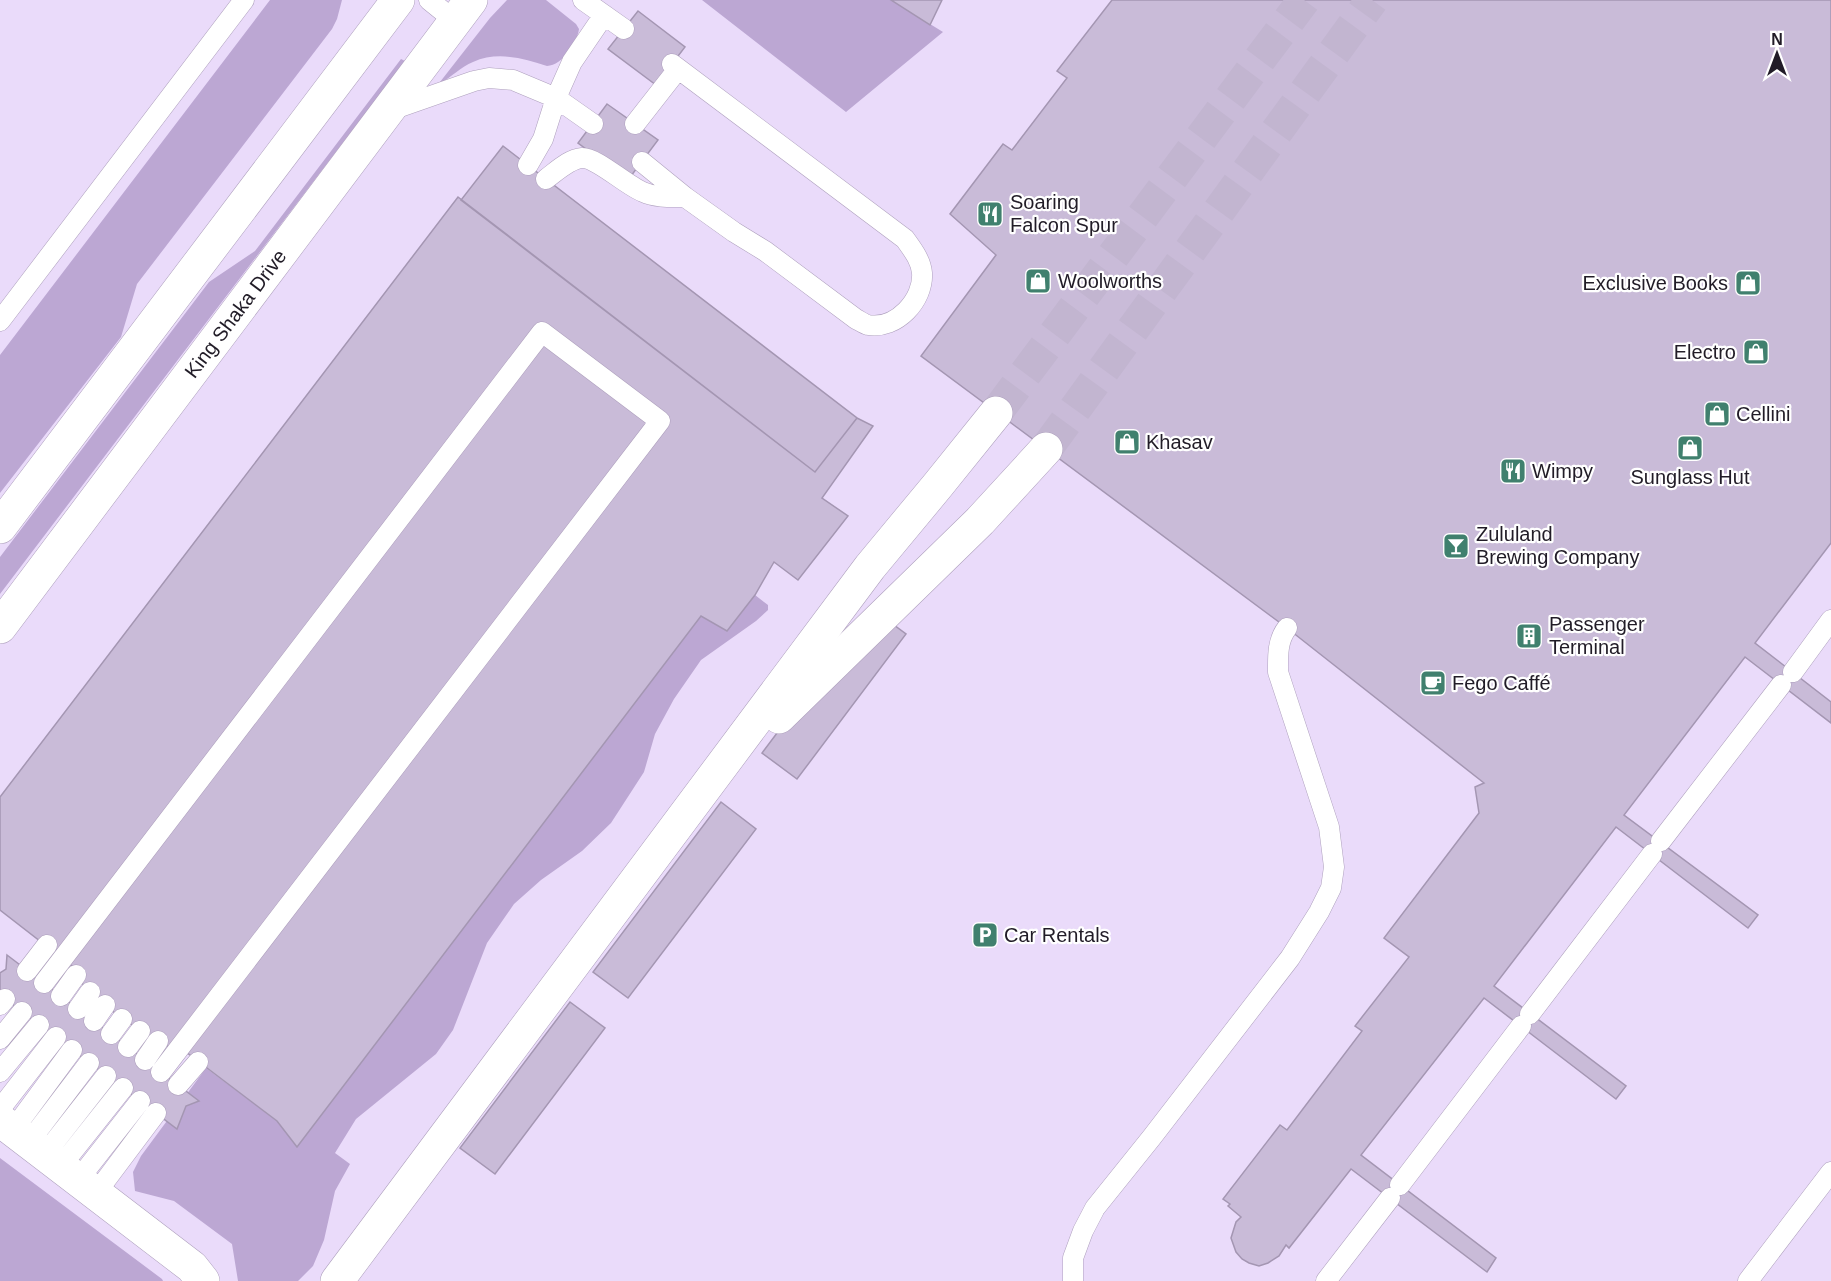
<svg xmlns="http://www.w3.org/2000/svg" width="1831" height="1281" font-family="Helvetica,sans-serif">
  <rect width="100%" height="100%" fill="#eadbfa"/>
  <path fill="#bca7d3" d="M270 0H342L337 19 332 29 137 284 121 337 0 493V355Z
    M507 0H546L576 24 579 29C577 43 563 65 547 66 523 58 497 51 473 62 461 67 451 77 441 83L440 82 490 18Z
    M702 0H891L943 32 846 112Z
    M401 59 405 61 0 594V557L209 282 255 251Z
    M755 595 768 605V610L756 621 701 660 674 699 655 734 644 772 611 823 582 851 541 880 514 904 487 943 453 1030 436 1054 356 1119 335 1153 350 1164 335 1191 324 1240 313 1266 298 1281H238L232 1244 174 1201 135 1191 133 1172 141 1156 206 1068 277 1121 297 1146 701 616 727 631Z
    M0 1158 162 1279 163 1281H0Z"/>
  <path fill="#c9bbd8" stroke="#a496b2" stroke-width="1.5" d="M891 0H942L930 25Z
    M1112 0H1831V543L1755 643 1831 702V723L1745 657 1624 815 1758 915 1748 928 1616 827 1494 986 1626 1086 1616 1099 1484 998 1361 1155 1496 1258 1487 1272 1351 1169 1289 1248 1286 1245 1279 1256 1268 1263 1259 1266 1249 1263 1242 1259 1236 1252 1231 1238 1236 1222 1241 1217 1228 1206 1230 1204 1223 1199 1280 1125 1287 1130 1362 1031 1355 1026 1409 957 1384 938 1479 813 1475 787 1484 783 1287 628 921 356 996 255 950 214 1003 144 1012 150 1067 78 1057 71Z
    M638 11 685 47 656 85 608 49Z
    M607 104 658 140 628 180 578 143Z
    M503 146 857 418 815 472 461 200Z
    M458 197 815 472 857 418 873 426 822 498 848 516 798 580 774 562 755 595 727 631 701 616 297 1147 277 1121 174 1043 170 1048 122 1019 90 992 69 969 72 966 0 910V797Z
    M871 608 906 634 797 779 762 753Z
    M721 802 756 829 628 998 593 972Z
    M7 955 199 1101 186 1106 177 1129 0 995V973L6 969Z
    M570 1002 605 1028 495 1174 460 1148Z"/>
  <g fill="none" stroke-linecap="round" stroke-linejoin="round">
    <path stroke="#c2b5d0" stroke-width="33" stroke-dasharray="33 16" stroke-linecap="butt" d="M996 413 1304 0
      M1046 449 1372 0"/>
    <defs>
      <path id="lane" d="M429 0 455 21
        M583 0 624 29
        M391 110 474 81 489 78 513 80 556 98 593 124
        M635 124 678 69
        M642 162 685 197 734 232 765 251 856 319C860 321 864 324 868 325 896 330 924 300 922 273 921 260 912 249 905 239L672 64
        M528 165 543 139 556 98 572 62 604 15
        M546 179C557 171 569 159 582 158 596 157 627 186 643 192 656 198 671 197 685 197
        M0 321 244 0
        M1793 672 1831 620
        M1661 841 1781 685
        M27 971 47 945
        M44 983 542 332 660 421 161 1072
        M61 996 76 975
        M0 1005 5 999
        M78 1009 90 992
        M1530 1014 1652 854
        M94 1021 105 1005
        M111 1034 122 1019
        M0 1039 22 1012
        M128 1047 140 1031
        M145 1060 158 1041
        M0 1072 39 1025
        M178 1085 198 1062
        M0 1109 56 1037
        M13 1130 72 1050
        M29 1142 89 1063
        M45 1154 106 1076
        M61 1166 123 1088
        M78 1180 140 1101
        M1400 1185 1521 1026
        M96 1193 156 1113
        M1073 1281V1258L1083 1231 1095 1208 1152 1137 1290 958 1319 912 1331 888 1334 867 1329 827 1278 672C1278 657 1277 641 1287 628
        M1326 1281 1390 1198
        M1748 1281 1831 1172"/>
      <g id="street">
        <path d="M0 527 398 0"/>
        <path id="s1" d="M0 627 471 0"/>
        <path d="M779 717 980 521 1046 449"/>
        <path d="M0 1120 192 1267 203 1281"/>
        <path d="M337 1281 870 567 938 485 996 413"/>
      </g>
    </defs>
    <use href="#lane" stroke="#aea0bd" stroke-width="21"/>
    <use href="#street" stroke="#aea0bd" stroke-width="34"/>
    <use href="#lane" stroke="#fff" stroke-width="20"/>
    <use href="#street" stroke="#fff" stroke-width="33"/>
  </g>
  <defs>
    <symbol id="restaurant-square" viewBox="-11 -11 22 22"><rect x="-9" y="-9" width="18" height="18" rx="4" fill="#40806e" stroke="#fff"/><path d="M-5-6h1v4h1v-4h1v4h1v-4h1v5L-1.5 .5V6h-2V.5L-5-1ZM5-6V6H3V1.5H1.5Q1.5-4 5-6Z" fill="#fff"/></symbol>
    <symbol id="shop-square" viewBox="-11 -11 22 22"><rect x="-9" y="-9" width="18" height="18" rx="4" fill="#40806e" stroke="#fff"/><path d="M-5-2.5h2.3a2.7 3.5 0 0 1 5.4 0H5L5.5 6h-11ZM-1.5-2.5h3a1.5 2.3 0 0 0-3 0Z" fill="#fff"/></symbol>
    <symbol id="bar-square" viewBox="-11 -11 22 22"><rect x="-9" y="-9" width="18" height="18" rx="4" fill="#40806e" stroke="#fff"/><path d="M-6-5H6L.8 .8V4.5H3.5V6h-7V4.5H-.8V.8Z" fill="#fff"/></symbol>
    <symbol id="building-square" viewBox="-11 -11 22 22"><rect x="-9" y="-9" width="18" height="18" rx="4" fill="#40806e" stroke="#fff"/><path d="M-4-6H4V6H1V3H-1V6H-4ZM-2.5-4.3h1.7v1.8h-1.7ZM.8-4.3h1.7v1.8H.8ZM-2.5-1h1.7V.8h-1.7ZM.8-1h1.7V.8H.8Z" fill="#fff"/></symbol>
    <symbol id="cafe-square" viewBox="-11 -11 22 22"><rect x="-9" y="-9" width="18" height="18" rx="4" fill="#40806e" stroke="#fff"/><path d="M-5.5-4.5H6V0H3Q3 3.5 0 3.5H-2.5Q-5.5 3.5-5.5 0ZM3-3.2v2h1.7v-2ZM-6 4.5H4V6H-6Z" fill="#fff"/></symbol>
    <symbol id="parking-square" viewBox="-11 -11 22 22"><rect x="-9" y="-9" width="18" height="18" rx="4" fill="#40806e" stroke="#fff"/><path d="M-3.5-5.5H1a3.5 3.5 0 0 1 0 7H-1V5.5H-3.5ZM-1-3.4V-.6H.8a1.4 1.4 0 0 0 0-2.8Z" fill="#fff"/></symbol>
  </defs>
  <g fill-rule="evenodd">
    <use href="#restaurant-square" x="975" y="199" width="30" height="30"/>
    <use href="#shop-square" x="1023" y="266" width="30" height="30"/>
    <use href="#shop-square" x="1733" y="268" width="30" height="30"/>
    <use href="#shop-square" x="1741" y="337" width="30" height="30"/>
    <use href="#shop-square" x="1702" y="399" width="30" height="30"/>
    <use href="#shop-square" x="1112" y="427" width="30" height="30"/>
    <use href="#shop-square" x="1675" y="433" width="30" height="30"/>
    <use href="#restaurant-square" x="1498" y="456" width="30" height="30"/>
    <use href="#bar-square" x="1441" y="531" width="30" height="30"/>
    <use href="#building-square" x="1514" y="621" width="30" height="30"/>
    <use href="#cafe-square" x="1418" y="668" width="30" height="30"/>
    <use href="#parking-square" x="970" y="920" width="30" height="30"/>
  </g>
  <g text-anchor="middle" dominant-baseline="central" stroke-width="4.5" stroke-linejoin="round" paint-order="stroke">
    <g font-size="20" fill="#211c27" stroke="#fff" text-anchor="start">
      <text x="1010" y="202">Soaring<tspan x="1010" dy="23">Falcon Spur</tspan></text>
      <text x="1058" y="281">Woolworths</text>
      <text x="1728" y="283" text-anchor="end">Exclusive Books</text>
      <text x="1736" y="352" text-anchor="end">Electro</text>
      <text x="1736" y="414">Cellini</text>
      <text x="1146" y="442">Khasav</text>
      <text x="1532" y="471">Wimpy</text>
      <text x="1690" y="477" text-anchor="middle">Sunglass Hut</text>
      <text x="1476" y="534">Zululand<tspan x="1476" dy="23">Brewing Company</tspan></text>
      <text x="1549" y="624">Passenger<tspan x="1549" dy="23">Terminal</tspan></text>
      <text x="1452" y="683">Fego Caffé</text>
      <text x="1004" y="935">Car Rentals</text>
    </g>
    <g font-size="20" fill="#211c27" stroke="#fff">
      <text stroke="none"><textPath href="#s1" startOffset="392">King Shaka Drive</textPath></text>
    </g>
  </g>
  <g transform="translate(1777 54)" stroke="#ffffff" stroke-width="4.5" paint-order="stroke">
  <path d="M0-4.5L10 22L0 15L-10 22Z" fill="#211c27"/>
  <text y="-9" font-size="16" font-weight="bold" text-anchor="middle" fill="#211c27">N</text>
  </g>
</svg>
